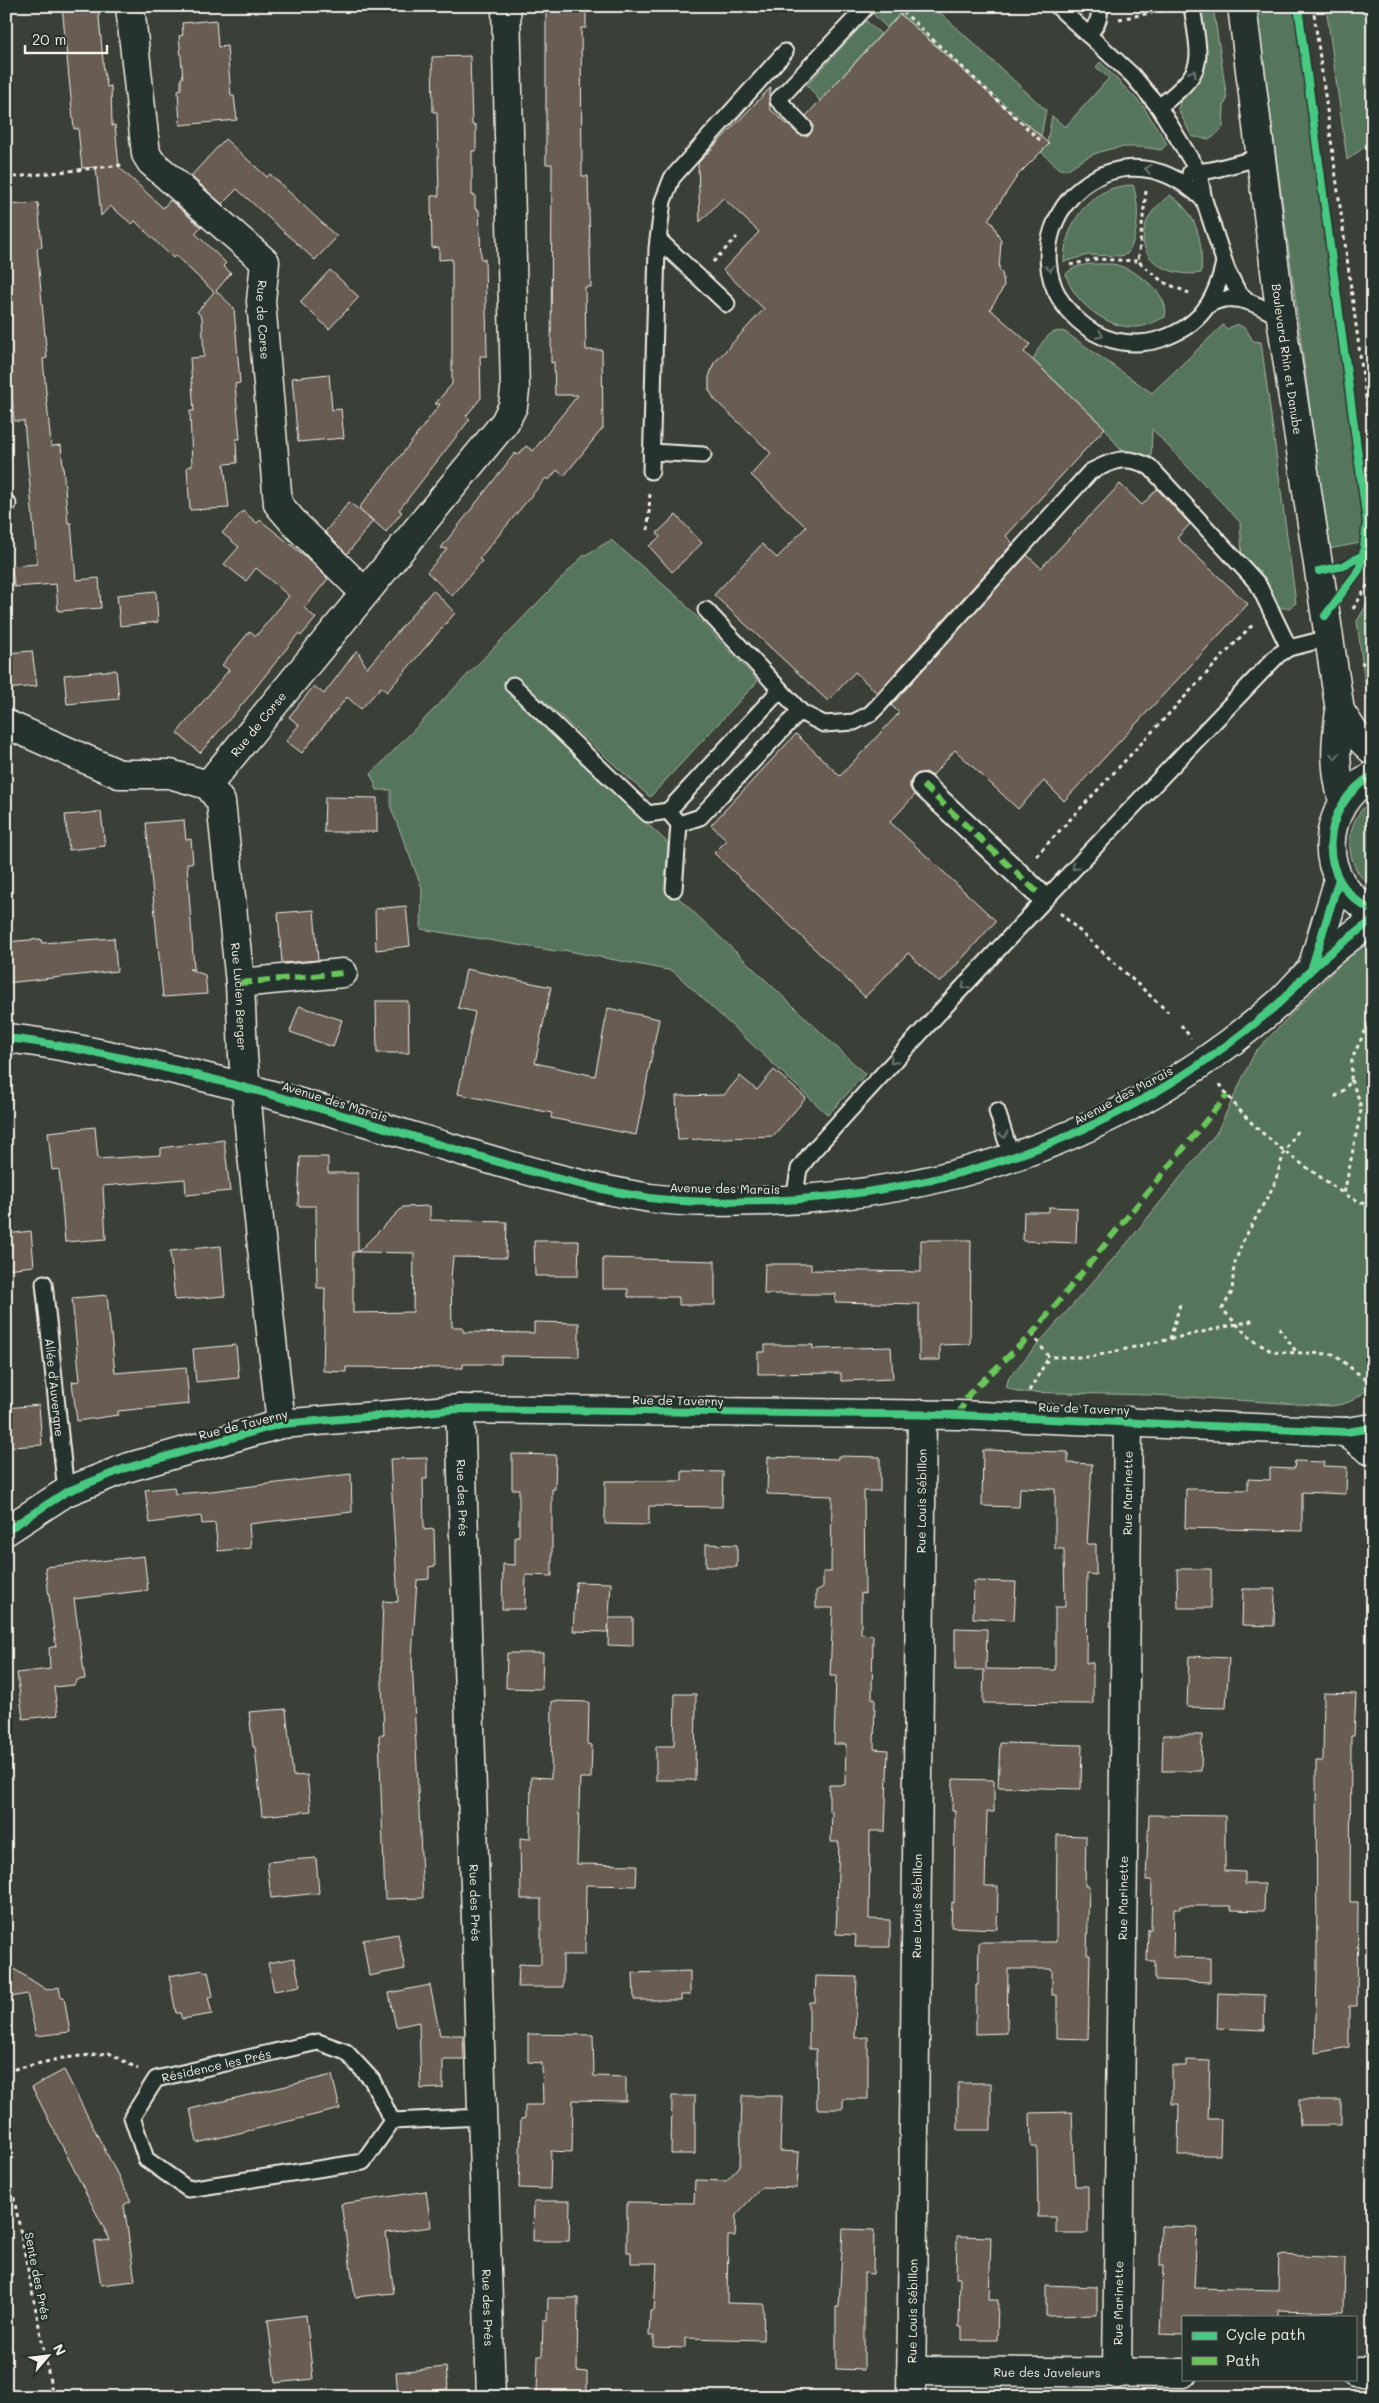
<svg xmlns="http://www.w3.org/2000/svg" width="1379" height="2403" font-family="Mali,sans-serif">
  <rect width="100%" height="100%" fill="#3a3f38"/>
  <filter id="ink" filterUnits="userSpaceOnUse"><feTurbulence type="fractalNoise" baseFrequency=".02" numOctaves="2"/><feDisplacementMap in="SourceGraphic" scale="10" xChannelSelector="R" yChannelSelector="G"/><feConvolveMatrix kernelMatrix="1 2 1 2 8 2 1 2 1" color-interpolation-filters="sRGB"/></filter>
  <g filter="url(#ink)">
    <path fill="#56755d" stroke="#a5b3a2" d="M879 6H933L1046 110 1041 136 900 14 887 28 873 14Z
      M1196 6H1213L1227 99 1224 106 1223 127C1206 146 1211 137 1192 137L1178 109C1181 94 1195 86 1202 73 1209 60 1198 22 1196 6Z
      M1256 6H1293L1365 542 1329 549Z
      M1326 6H1373V141L1347 160Z
      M866 21 881 34 820 101 807 85Z
      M1100 62 1143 106 1167 144 1161 150C1124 143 1098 147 1067 170L1060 169 1040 151 1049 144 1047 142 1052 116 1065 127 1109 78 1096 67Z
      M1133 185C1140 205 1139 237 1127 254L1120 256 1088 255 1064 262C1064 224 1091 185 1133 185Z
      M1170 195C1198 214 1203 241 1201 273 1169 278 1131 259 1147 221 1152 210 1161 202 1170 195Z
      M1113 264C1133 268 1171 293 1165 317 1156 321 1146 327 1136 327 1107 329 1072 301 1066 274 1076 262 1098 264 1113 264Z
      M1237 324 1246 329 1253 341 1261 342 1296 603 1289 608H1280L1271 589 1242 555 1240 522 1152 429 1151 463 1135 453 1120 449 1105 428 1033 360C1039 347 1048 327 1065 332L1152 393 1223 325 1227 329Z
      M611 540 679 598 758 681 650 797 542 699 559 742 668 843 665 885 865 1074 828 1115 673 971 563 950 561 952 421 929 422 888 391 808V790H377L371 774 582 557Z
      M1373 594V698L1365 685 1357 621Z
      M1373 799V888C1342 867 1342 821 1373 799Z
      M1373 936V1383C1360 1398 1350 1404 1331 1406L1153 1395 1017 1392 1006 1387 1009 1377 1128 1242 1217 1132 1255 1052 1350 954Z"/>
    <path fill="#675c52" stroke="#f4f1e8" d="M62 6H98L104 72 107 87 111 86 112 126 115 125 119 167 163 208 170 200 201 227 195 233 226 263 223 266 231 273 216 291 234 308 240 383 235 384 240 439H236L237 463 224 464 229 508 190 510 187 467 192 466 190 411H194L190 358 204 357 202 317 197 312 214 292 175 255 173 258 135 221 132 224 110 206 101 216 96 167 82 168 78 128 74 129Z
      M546 6H586V28H581L582 176H588L591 287H585L586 350H602L603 428 564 476 557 470 549 480 546 478 479 559 482 561 452 596 427 572 447 549 441 548 515 453 518 455 526 446 533 451 578 395H555L554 362 551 363 552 164H546Z
      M900 14 1023 124 1025 122 1049 144 1018 175 988 220 993 224 1001 241 999 270 1002 273 1004 285 1001 292 990 309 1030 344 1024 352 1105 428 1006 536 1013 543 877 693 855 672 828 701 714 595 762 544 777 558 806 527 751 475 771 453 715 400 709 390V377L714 363 764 309 723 270 759 232 723 198 700 222 698 163 771 87 769 98 770 109 798 134 806 136 810 134 813 125 806 116Z
      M216 20 218 47 227 46 231 96H234L237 120 180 125 178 90 181 89V78H183L179 36 183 35 182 23Z
      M470 56 472 125H476V151H472V195H475V209L479 210 481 259H485L487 356H480L481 398 466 416 470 419 399 510 402 512 386 532 359 508 409 445 440 404H435L452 384V259L439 260V247L432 248 431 196H439L437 112H433L432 57Z
      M225 139 267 177 270 174 337 237 315 260 237 189 222 204 191 176Z
      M38 203 42 247 37 248 47 358 43 359 51 446 61 445 67 510 68 523H71L76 580 99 578 101 608 58 611 56 584 14 587 12 566 37 564 24 421H14L7 322H9L6 291V205Z
      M330 270 359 297 329 329 300 302Z
      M329 374 332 410 341 409 344 438 298 442 292 378Z
      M1120 484 1142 505 1157 489 1190 524 1177 538 1248 604 1064 801 1044 781 1018 809 955 750 932 776 926 772 914 776 910 782V788L915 795 890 822 996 921 940 983 908 953 865 997 714 853 727 840 711 825 796 734 840 776 899 713 891 705 1027 555 1041 568Z
      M349 502 373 521 347 554 325 532Z
      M243 511 257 523 260 520 305 556 328 579 304 608 316 618 301 636 298 634 246 700 200 753 177 733 229 670 222 665 250 631 256 636 289 596 256 568 246 581 224 564 239 547 222 533Z
      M676 515 702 543 672 572 649 546 660 537 657 533Z
      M433 590 455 613 387 692 381 687 361 709 347 697 302 753 286 741 299 725 289 717 314 686 324 694 357 650 367 668Z
      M156 591 158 622 120 626 117 595Z
      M32 651 37 686 6 689V653Z
      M116 670 119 699 67 704 64 675Z
      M325 797 377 798V832H324Z
      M101 812 105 846 69 850 65 815Z
      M184 820 186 840 191 839 193 863H187L194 969H189L205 975 207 994 163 997 146 823Z
      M406 906 410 946 376 950 375 909Z
      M314 910 318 960 282 963 278 913Z
      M114 938 117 971 6 983V942L41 939 42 943Z
      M466 969 551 987 535 1063 595 1076 608 1008 659 1019 636 1135 551 1118 552 1113 458 1094 475 1012 458 1008Z
      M376 1001H408L409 1053H377Z
      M299 1006 342 1020 333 1047 290 1032Z
      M774 1070 806 1098 773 1136 678 1140 676 1096 724 1095 740 1076 757 1090Z
      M95 1127 98 1159 161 1155V1148L224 1140 230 1191 186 1195 185 1179 103 1186 106 1239 65 1242 59 1169 52 1170 48 1132Z
      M300 1157H328V1173H358V1252H353V1313L413 1312 414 1253 358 1252 403 1207 430 1206V1220L507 1222 506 1258 453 1257 451 1278 452 1327H463V1332L534 1333V1322L579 1323V1357L501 1356V1364H463V1368L346 1367V1372L323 1371 325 1288H317L316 1206H298Z
      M1049 1207 1077 1208 1076 1243 1023 1241 1024 1212H1049Z
      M31 1231 34 1266 6 1269V1234Z
      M921 1240H971L970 1344 940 1345V1360H919V1304L835 1302 836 1294H764L765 1264H811V1270L921 1272Z
      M534 1241H579L578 1276H535Z
      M221 1246 225 1296 175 1300 170 1251Z
      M603 1258 715 1261V1305H679V1297H628V1289H603Z
      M107 1295 115 1373 186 1367 189 1404 118 1411V1415L77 1421 72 1382 80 1381 72 1298Z
      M236 1345 239 1378 196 1382 193 1349Z
      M765 1345H813V1349L891 1347 893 1379 841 1381V1373L758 1374V1352H765Z
      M39 1405 42 1445 11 1447 7 1408Z
      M983 1450 1068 1452V1463L1092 1464 1087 1544H1096V1575L1087 1574 1086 1663H1093V1704L983 1703 984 1670H955V1628L987 1629 986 1669 1055 1670V1607H1065L1064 1549H1055V1489L1020 1488 1019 1507 982 1506Z
      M512 1454 556 1455 555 1489H552V1576L526 1575 525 1609H502L503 1564 515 1565V1536H519V1489H512Z
      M838 1456 880 1457V1491H864L865 1594 861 1593V1634L873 1635 872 1698 875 1699 874 1749 888 1750 885 1831H870L869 1919 890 1920V1947H855L856 1935 836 1934 839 1842H831L832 1811H829V1785H845L846 1744H834L836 1676H830L833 1608H816V1591L823 1587V1572H831L832 1496 767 1494 768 1457 838 1459Z
      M427 1458V1479H423L424 1530 434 1529 435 1566 429 1567V1579L417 1580 412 1658 423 1898 385 1899 379 1735H384L381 1656 383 1601 398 1602 390 1459Z
      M1295 1461 1324 1462 1323 1466 1347 1467 1346 1494 1302 1492V1531L1185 1528 1186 1489 1248 1490V1479L1270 1480V1468L1294 1469Z
      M682 1471 723 1472 722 1507 649 1506V1525L605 1524V1481H682Z
      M351 1474 352 1512 249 1524 251 1548 218 1551 215 1523 202 1524 201 1516 150 1523 145 1490 174 1487 175 1494 211 1491Z
      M706 1544 737 1545V1567H706Z
      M144 1556 148 1590 74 1599 85 1679 77 1680 74 1685 54 1687 58 1715 23 1719 17 1673 50 1669 49 1648 56 1646 45 1567Z
      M1177 1569H1211V1608H1178Z
      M974 1581 1016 1582 1014 1620 973 1618Z
      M576 1582 611 1583 608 1632 573 1631Z
      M1243 1589H1275L1274 1626 1242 1625Z
      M609 1618H633V1646L608 1645Z
      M507 1653H543L542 1689 506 1688Z
      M1189 1656 1229 1658 1226 1708 1187 1707Z
      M1324 1693 1356 1694 1354 1736H1351L1350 1902H1358L1357 2006H1349V2047L1315 2053 1317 1974 1316 1761H1323Z
      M675 1694H696L695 1780H656V1746H674Z
      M552 1701 589 1702 588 1744 592 1745 591 1778H580L577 1864 637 1865 636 1886 586 1885 585 1955H563V1987H518L519 1964 541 1965V1899H521L520 1838 530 1839 531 1777 551 1778Z
      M286 1709 293 1776 307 1775 311 1811 262 1816 255 1747H253L249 1712Z
      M1163 1735H1202L1201 1771H1162Z
      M1000 1743 1082 1745 1081 1789 998 1787Z
      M953 1779 994 1780V1812H987L985 1886H998L997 1929 951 1927 952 1902 954 1903 955 1811H952Z
      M1149 1815 1225 1816V1871L1245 1872V1884H1265L1264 1911 1231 1910V1906H1180V1909L1174 1908 1173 1957 1210 1958V1982L1155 1980V1961H1147L1148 1929H1151L1152 1880H1146Z
      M1057 1835 1086 1836 1085 1886H1089L1087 1955H1090L1088 2039 1057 2038V1995H1052V1969H1008L1007 2033 976 2034V1985H978L979 1942H1056Z
      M316 1858 319 1893 271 1898 267 1862Z
      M398 1934 405 1969 369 1976 363 1940Z
      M294 1958 300 1986 274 1991 268 1963Z
      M6 1964 47 1990 59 1987 61 1997H64L70 2032 36 2036 27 1994 6 1998Z
      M203 1970 204 1972 208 1971 213 1996 208 1997 212 2014 182 2019 180 2013H176L169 1976Z
      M690 1971V1995H681V2000H634L633 1973Z
      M816 1976 857 1977 855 2038 868 2037V2099H843V2109H817L816 2049H809V2002H815Z
      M430 1985 440 2035H463L464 2060H443V2088L421 2089 419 2022 396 2027 389 1993Z
      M1218 1993 1265 1995 1264 2030 1217 2028Z
      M528 2034 593 2035 594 2076 626 2077V2101L573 2100 572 2152 551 2151 550 2189 519 2188 521 2119 525 2118V2105H543L542 2063 528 2062Z
      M1186 2060 1210 2061 1208 2119H1221L1220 2155H1178L1179 2104H1172V2066H1186Z
      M64 2070 131 2201 124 2205 135 2281 101 2285 94 2242 110 2240 32 2087Z
      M332 2075 340 2109 197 2143 190 2109Z
      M958 2083H991V2130H958Z
      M672 2096H695V2154H671Z
      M742 2096H782L780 2151 799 2152 797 2188 762 2187 736 2215 735 2236H728L727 2303 764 2304 763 2340 685 2338V2348L654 2347V2336H649L650 2311H654L657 2263H631V2252H627V2202L694 2203 695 2180 726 2181 740 2166Z
      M1299 2100H1341V2125H1300Z
      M1072 2112 1075 2186H1088V2233H1056V2217H1038L1037 2147H1031L1030 2113Z
      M426 2191 431 2227 386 2233 394 2293 355 2297 341 2204Z
      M534 2201H570L569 2241H533Z
      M1161 2226 1197 2227 1194 2288 1278 2290 1279 2255 1345 2258 1344 2312 1278 2310V2317H1183V2335L1160 2334 1163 2266H1160Z
      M843 2229 874 2230 873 2274 864 2273V2370L836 2369V2307H839Z
      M957 2236 991 2237 989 2300H998L997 2340H962V2327H959L960 2278H956Z
      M1046 2285 1097 2287V2315L1046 2316Z
      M548 2298H578L577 2371 587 2372V2394L575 2393V2396L537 2395 538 2356H542L543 2320H547Z
      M306 2315 313 2379 275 2383 268 2320Z
      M446 2367 448 2389 398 2395 396 2372Z"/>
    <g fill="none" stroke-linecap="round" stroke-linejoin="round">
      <defs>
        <g id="service">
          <path d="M1057 6 1132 75 1159 107 1199 173 1204 200 1227 270 1238 292 1249 302"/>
          <path d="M1088 35C1096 26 1101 19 1099 6"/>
          <path d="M1159 107C1208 68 1200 64 1192 6"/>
          <path d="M804 127 778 100 867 6"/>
          <path d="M1190 173 1212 170 1262 157"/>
          <path d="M1204 200C1102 103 987 252 1086 327 1107 343 1136 347 1161 339 1200 326 1216 301 1224 262"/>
          <path d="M658 239 727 304"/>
          <path d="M1208 305C1234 290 1259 305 1281 318"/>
          <path d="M651 452 703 455"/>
          <path d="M651 471 657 248 663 201 672 178 785 52"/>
          <path d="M6 502 8 504"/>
          <path d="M706 610 802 713 824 724 854 722 870 714 878 706 1090 472C1114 460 1125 454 1150 467L1258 584 1289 648"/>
          <path d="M513 685 648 814 668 811"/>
          <path d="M679 824 700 817 800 711"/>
          <path d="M674 889 679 824 668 811 780 690"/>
          <path d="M997 1111 1012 1159"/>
          <path d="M794 1200 799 1169 811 1153C963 984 1121 819 1278 655L1289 648 1329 638"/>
          <path id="s1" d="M44 1283 66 1492"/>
          <path id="s2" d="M392 2121 363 2162 188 2189 146 2159 132 2117 156 2079 318 2042 346 2052 372 2080 392 2121 483 2117"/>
        </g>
        <path id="pedestrian" d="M923 785 1037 892"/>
        <g id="minor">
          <path id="s3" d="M130 6 146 154 151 162 265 262 261 301 278 504 296 525 364 592"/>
          <path id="s4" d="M6 724 119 774H170L208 785 221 802 240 983 243 1055 250 1136 281 1424"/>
          <path id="s5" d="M208 785 505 422 513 406 515 390 506 6"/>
          <path d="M240 983 343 973"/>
          <path id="s6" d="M460 1409 491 2397"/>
          <path d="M1346 1432 1369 1450H1373"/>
          <path d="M6 1531 66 1492 126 1468 270 1427 281 1424 460 1409 958 1415 1346 1432 1373 1428"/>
          <path id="s7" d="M911 2371 1183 2373"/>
          <path d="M1355 2372H1373"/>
          <path id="s8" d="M1117 2374 1128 1421"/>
          <path id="s9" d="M911 2397 922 1414"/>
        </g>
        <path id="tertiary" d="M1312 968 1339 879
          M6 1038C45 1042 84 1050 122 1058 226 1080 327 1110 428 1141 501 1163 574 1186 650 1198 689 1203 728 1202 767 1201 901 1196 1030 1163 1147 1097 1195 1070 1238 1039 1279 1003 1290 993 1299 981 1310 971 1329 952 1351 936 1373 920"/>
        <g id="secondary">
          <path id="s10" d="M1242 6 1281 318 1340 711C1335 744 1334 768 1343 801"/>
          <path d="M1340 711 1355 734 1373 751"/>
          <path d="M1373 775C1319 806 1314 882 1373 911"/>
        </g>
      </defs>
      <use href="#service" stroke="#f4f1e8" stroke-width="19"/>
      <use href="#pedestrian" stroke="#f4f1e8" stroke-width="26"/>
      <use href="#minor" stroke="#f4f1e8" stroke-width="31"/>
      <use href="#tertiary" stroke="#f4f1e8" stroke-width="31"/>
      <use href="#secondary" stroke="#f4f1e8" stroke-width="31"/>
      <path stroke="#f4f1e8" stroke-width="3" stroke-dasharray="4 4" stroke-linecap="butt" d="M897 6 1043 143
        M1313 6 1373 451
        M1119 19 1172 9
        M6 178 122 165
        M1146 191 1138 261 1163 282 1189 293
        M713 262 737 237
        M1070 265 1096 259 1138 261
        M648 530 650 492
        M1353 609 1373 576
        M1361 663 1373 664
        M1368 697 1373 705
        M1036 856 1249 628 1255 624
        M1060 913 1168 1012
        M1181 1025 1191 1038
        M1351 1080 1359 1099 1361 1110 1344 1194 1373 1208
        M1220 1084C1252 1134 1298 1160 1344 1194
        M1335 1097 1346 1088 1351 1080 1352 1059 1373 1013
        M1297 1131 1284 1153 1274 1185 1243 1241 1234 1265 1232 1292 1222 1309 1252 1340 1273 1352 1333 1354 1373 1385
        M1279 1328 1297 1353
        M1032 1334 1049 1357H1090L1256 1320
        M1170 1339 1181 1301
        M1029 1391 1049 1357
        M6 2071 63 2058 109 2053 138 2069
        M6 2158 53 2397"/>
      <use href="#service" stroke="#26332d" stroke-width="15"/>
      <use href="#pedestrian" stroke="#26332d" stroke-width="22"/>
      <use href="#minor" stroke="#26332d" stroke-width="28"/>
      <use href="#tertiary" stroke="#26332d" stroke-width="28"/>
      <use href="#secondary" stroke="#26332d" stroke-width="28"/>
      <path stroke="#6ac65a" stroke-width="6" stroke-dasharray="12 6" stroke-linecap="butt" d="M923 785 1037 892
        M240 983 343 973
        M958 1415 969 1394 1032 1334 1227 1095"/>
      <defs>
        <path id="cycleway" d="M1298 6 1367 522 1363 555
          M1319 571 1343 566 1363 555 1359 570 1325 616
          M1373 775C1319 806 1314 882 1373 911
          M1312 967 1339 879
          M6 1038C45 1042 84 1050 122 1058 226 1080 327 1110 428 1141 501 1163 574 1186 650 1198 689 1203 728 1202 767 1201 901 1196 1030 1163 1147 1097 1195 1070 1238 1039 1279 1003 1290 993 1299 981 1310 971 1329 952 1351 936 1373 920
          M6 1531 66 1492 126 1468 270 1427 281 1424 460 1409 958 1415 1346 1432 1373 1428"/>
      </defs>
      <use href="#cycleway" stroke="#26332d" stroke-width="11"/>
      <use href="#cycleway" stroke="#46c982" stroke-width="8"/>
    </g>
    <defs><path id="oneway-chevron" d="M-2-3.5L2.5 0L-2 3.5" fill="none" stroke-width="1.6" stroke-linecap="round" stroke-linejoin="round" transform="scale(1.25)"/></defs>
    <g stroke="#6e766e">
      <use href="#oneway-chevron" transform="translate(1193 73) rotate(-59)"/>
      <use href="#oneway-chevron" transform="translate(1148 169) rotate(-171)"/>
      <use href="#oneway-chevron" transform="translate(1050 268) rotate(81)"/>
      <use href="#oneway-chevron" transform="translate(1100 335) rotate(24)"/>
      <use href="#oneway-chevron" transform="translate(1335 756) rotate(86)"/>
      <use href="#oneway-chevron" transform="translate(1075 867) rotate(135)"/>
      <use href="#oneway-chevron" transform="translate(965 986) rotate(135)"/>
      <use href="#oneway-chevron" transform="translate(893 1061) rotate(132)"/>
      <use href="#oneway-chevron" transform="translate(1004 1135) rotate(73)"/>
    </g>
  </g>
  <g text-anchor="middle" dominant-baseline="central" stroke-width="5" stroke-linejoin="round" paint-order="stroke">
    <g font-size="12" fill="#f4f1e8" stroke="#26332d">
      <text stroke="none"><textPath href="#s3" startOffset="368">Rue de Corse</textPath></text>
      <text stroke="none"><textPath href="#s10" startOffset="356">Boulevard Rhin et Danube</textPath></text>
      <text stroke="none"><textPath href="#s5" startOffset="79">Rue de Corse</textPath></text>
      <text stroke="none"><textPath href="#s4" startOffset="431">Rue Lucien Berger</textPath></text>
      <text transform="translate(1123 1095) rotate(-28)">Avenue des Marais</text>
      <text transform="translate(335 1101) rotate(17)">Avenue des Marais</text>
      <text transform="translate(725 1188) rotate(1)">Avenue des Marais</text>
      <text stroke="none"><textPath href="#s1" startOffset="105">Allée d'Auvergne</textPath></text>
      <text transform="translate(678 1400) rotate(1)">Rue de Taverny</text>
      <text transform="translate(1084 1408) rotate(2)">Rue de Taverny</text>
      <text transform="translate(243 1424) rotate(-14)">Rue de Taverny</text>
      <text stroke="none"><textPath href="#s8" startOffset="881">Rue Marinette</textPath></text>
      <text stroke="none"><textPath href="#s6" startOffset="89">Rue des Prés</textPath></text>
      <text stroke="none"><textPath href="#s9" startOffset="896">Rue Louis Sébillon</textPath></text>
      <text stroke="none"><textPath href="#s8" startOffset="476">Rue Marinette</textPath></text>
      <text stroke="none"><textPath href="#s6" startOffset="494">Rue des Prés</textPath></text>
      <text stroke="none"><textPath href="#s9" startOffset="491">Rue Louis Sébillon</textPath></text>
      <text stroke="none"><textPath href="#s2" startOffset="430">Résidence les Prés</textPath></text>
      <text transform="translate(38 2276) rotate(79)">Sente des Prés</text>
      <text stroke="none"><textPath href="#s8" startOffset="71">Rue Marinette</textPath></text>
      <text stroke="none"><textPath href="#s6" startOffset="899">Rue des Prés</textPath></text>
      <text stroke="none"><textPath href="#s9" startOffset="86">Rue Louis Sébillon</textPath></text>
      <text stroke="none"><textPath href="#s7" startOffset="136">Rue des Javeleurs</textPath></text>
    </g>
  </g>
  <rect width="1379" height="2403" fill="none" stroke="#26332d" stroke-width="25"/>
  <rect x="12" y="12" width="1354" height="2378" fill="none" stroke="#f4f1e8" stroke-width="2" filter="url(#ink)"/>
  <rect x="1182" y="2316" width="175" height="65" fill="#26332d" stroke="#787f78"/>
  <rect x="1192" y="2332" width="25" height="8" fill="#46c982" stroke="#787f78"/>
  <text x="1226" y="2340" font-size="15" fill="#f4f1e8">Cycle path</text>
  <rect x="1192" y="2357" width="25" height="8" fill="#6ac65a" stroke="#787f78"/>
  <text x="1226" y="2366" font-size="15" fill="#f4f1e8">Path</text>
  <g transform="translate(48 2356) rotate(62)" stroke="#26332d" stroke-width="4" paint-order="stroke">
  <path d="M0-4L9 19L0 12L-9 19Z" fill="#f4f1e8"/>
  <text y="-8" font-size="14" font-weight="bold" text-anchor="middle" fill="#f4f1e8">N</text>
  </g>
  <path d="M25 45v8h82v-8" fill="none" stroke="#f4f1e8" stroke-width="2.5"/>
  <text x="32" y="45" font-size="15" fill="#f4f1e8" stroke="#26332d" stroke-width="4" paint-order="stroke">20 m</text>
</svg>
